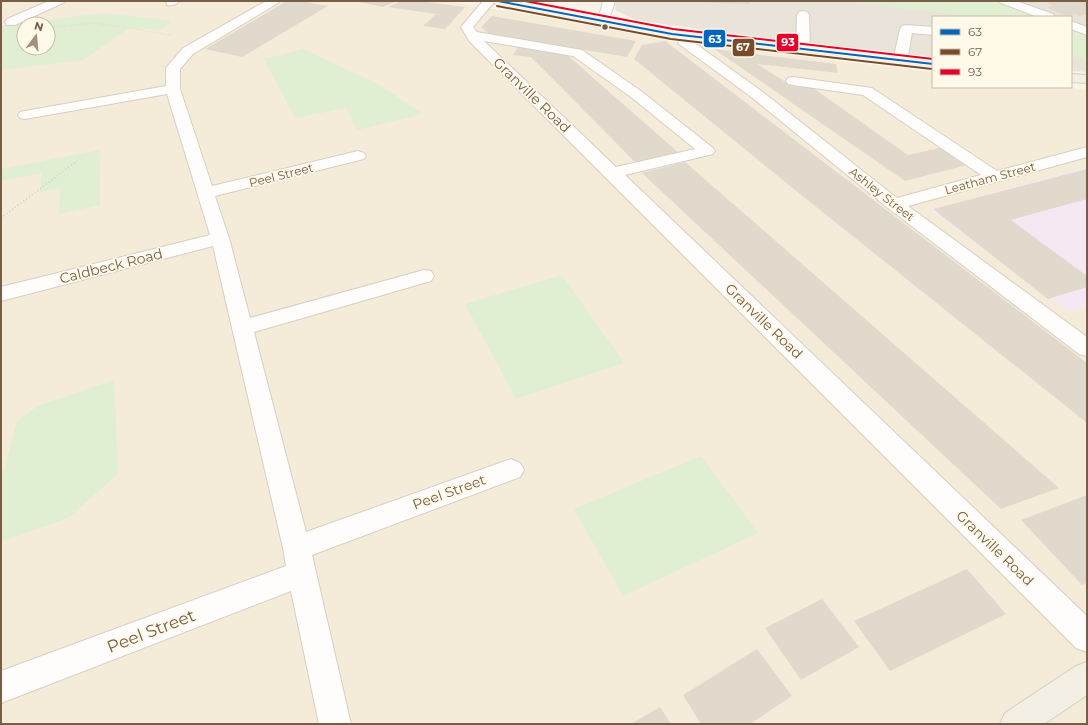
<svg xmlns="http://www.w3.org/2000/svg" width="1088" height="725" font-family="Montserrat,sans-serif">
  <rect width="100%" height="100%" fill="#f8f3e8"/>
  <path fill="#f4ebd8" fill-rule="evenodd" d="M1 1H445L731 48 933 72V87H1062L1087 90V724H1ZM24 24H48V48H24Z"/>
  <path fill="#eae3d9" d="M616 1H1087V72L1071 71V17H933V58L832 48 636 20 615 10Z"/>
  <path fill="#f5e8f2" d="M1087 167V307L1070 313 930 210Z"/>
  <path fill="#e0efd2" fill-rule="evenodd" d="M847 1H998L1040 17H972Z
    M103 13 172 21 160 30 129 28 83 60 1 70V26ZM24 24H48V48H24Z
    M1071 30 1087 36V65L1083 58 1071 56Z
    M303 49 378 84 423 114 357 130 346 108 295 118 264 59Z
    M99 150 100 205 59 214 60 188 40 192 42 173 1 181V169Z
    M562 275 624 363 516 399 465 304Z
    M114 380 118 474 68 518 1 542V472L4 471 17 421 40 405Z
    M701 456 758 533 623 596 574 509Z"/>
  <path fill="#e2d9cd" d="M287 1H300L328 6 242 57 205 49Z
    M355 1H397L383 7Z
    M402 1H419L465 7 445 29 423 26 436 14 388 7Z
    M699 1H749L750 4 699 2Z
    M1057 1H1087V14L1080 16 1075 14 1066 16 1047 8 1054 6 1047 3Z
    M492 16 636 41 627 57 489 34 481 27Z
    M665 41 1087 363V423L795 190 634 59 642 45Z
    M519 46 566 54 680 154 635 162 531 57 513 55Z
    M714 49 836 64 838 73 757 64 792 86 813 88 908 155 939 148 967 165 905 181Z
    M685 162 1059 488 1001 509 642 173Z
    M1087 169V199L1011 220 1087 276V287L1048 299 933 209Z
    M1087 495V583L1082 585 1021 520Z
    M967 569 1006 614 890 671 854 621Z
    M822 599 859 647 801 680 765 628Z
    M757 649 792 696 750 724H701L683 695Z
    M660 707 671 724H631Z"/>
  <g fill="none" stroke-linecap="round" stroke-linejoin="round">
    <defs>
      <path id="minor" d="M49 1H65L63 3 15 25H7L5 22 7 19Z
        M166 1H179C176 5 172 6 167 5Z
        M266 1H280L278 3 193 54 180 69V89L212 186 358 151 364 153 366 156 364 159 215 196 229 238 250 318 424 270 431 271 434 276 431 281 254 332 306 532 511 459 520 463 524 470 520 477 312 555 351 724H319L291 591 1 703V671L286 566 283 548 213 246 1 301V287L210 235 167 94 25 119 20 118 18 115 20 112 25 111 166 86V68L183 48Z
        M483 1H495L473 27 477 32 582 50 641 91 713 148 715 151 713 154 625 175 1087 616V652L1076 648 470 42 461 27ZM484 41 573 56 631 97 695 149 616 167Z
        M603 1H615C613 9 610 16 605 24H597L595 21 601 10Z
        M999 1H1016L1053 14 1055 17H1038L1001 3Z
        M803 11 807 12 809 15 810 50 808 53H798L796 50 797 15 799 12Z
        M1071 21 1087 27V35L1071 29Z
        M906 25 933 27V35L912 33 907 61 905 64H895L893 61 900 29 902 26Z
        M681 31 685 32 689 39 760 90 897 198 981 175 863 95 793 85 788 84 786 81 788 78 793 77 872 88 997 171 1087 147V157L908 206 1087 337V356L1079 354 888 208 750 96 679 44 675 35 677 32Z"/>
      <path id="major" d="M492 1H517L672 30 933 60V68L672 38 498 5 494 3Z
        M1071 74 1087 75V83L1071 82Z
        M1087 662V695L1044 724H1000L1005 713 1076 666Z"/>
    </defs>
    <use href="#minor" stroke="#d6cfc5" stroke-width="2"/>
    <use href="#major" stroke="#d7cec4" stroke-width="2"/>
    <path stroke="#d8d1c9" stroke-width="1.5" stroke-dasharray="0.5 2" stroke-linecap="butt" d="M54 27 95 23 172 35"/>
    <path stroke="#d8d1c9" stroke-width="2" stroke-dasharray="1 2.5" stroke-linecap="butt" d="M1 218 77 161"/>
    <use href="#minor" fill="#fefdfc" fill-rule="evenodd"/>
    <use href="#major" fill="#f3efe4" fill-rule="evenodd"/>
    <defs>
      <path id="bus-1" d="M498 1 672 34 933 64"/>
      <path id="bus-2" d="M497 6 671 39 932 69"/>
      <path id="bus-3" d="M525 1 673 29 933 59"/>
    </defs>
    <use href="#bus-1" stroke="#fff9ea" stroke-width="4"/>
    <use href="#bus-2" stroke="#fff9ea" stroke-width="4"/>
    <use href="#bus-3" stroke="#fff9ea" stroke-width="4"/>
    <use href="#bus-1" stroke="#0065bd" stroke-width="2"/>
    <use href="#bus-2" stroke="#7a4b2a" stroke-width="2"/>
    <use href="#bus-3" stroke="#e4002b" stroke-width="2"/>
  </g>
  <circle fill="#775e47" stroke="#fff9ea" stroke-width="1.5" cx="605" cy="27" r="3.5"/>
  <g text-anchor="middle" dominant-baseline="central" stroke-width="3.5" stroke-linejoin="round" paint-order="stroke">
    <g font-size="12" fill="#775e47" stroke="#fff9ea">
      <text transform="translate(281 175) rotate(-14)">Peel Street</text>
      <text transform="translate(990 178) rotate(-15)">Leatham Street</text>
      <text transform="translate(882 194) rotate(38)">Ashley Street</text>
    </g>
    <g font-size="14" fill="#775e47" stroke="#fff9ea">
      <text transform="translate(532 95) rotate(44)">Granville Road</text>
      <text transform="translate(111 266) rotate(-14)">Caldbeck Road</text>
      <text transform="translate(764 321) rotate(44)">Granville Road</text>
      <text transform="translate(449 492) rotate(-20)">Peel Street</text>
      <text transform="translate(995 548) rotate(44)">Granville Road</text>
    </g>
    <g font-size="17" fill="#775e47" stroke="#fff9ea">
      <text transform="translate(151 631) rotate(-21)">Peel Street</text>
    </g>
  </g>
  <g stroke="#fff9ea" stroke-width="1.5">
    <rect x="703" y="29" width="23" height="19" rx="4" fill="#0065bd"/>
    <rect x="776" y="33" width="23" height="19" rx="4" fill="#e4002b"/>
    <rect x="732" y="38" width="23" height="19" rx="4" fill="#7a4b2a"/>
  </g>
  <g font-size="11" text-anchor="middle" font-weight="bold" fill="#fff">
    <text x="715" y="43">63</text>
    <text x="788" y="46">93</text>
    <text x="743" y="51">67</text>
  </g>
  <rect width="1088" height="725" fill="none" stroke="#775e47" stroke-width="4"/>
  <rect x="932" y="16" width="140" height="72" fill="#fff9ea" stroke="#c9bba9"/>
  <rect x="940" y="29" width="20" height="6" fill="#0065bd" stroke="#c9bba9"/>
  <text x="968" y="36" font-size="12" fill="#775e47">63</text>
  <rect x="940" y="49" width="20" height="6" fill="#7a4b2a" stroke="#c9bba9"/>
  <text x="968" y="56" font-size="12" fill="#775e47">67</text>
  <rect x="940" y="69" width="20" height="6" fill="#e4002b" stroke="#c9bba9"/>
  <text x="968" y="76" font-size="12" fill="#775e47">93</text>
  <g transform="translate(36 36) rotate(16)"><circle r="19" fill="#fff9ea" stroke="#c9bba9"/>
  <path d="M0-3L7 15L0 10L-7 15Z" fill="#a4927f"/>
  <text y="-6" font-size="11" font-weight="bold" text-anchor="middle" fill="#775e47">N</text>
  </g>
</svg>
